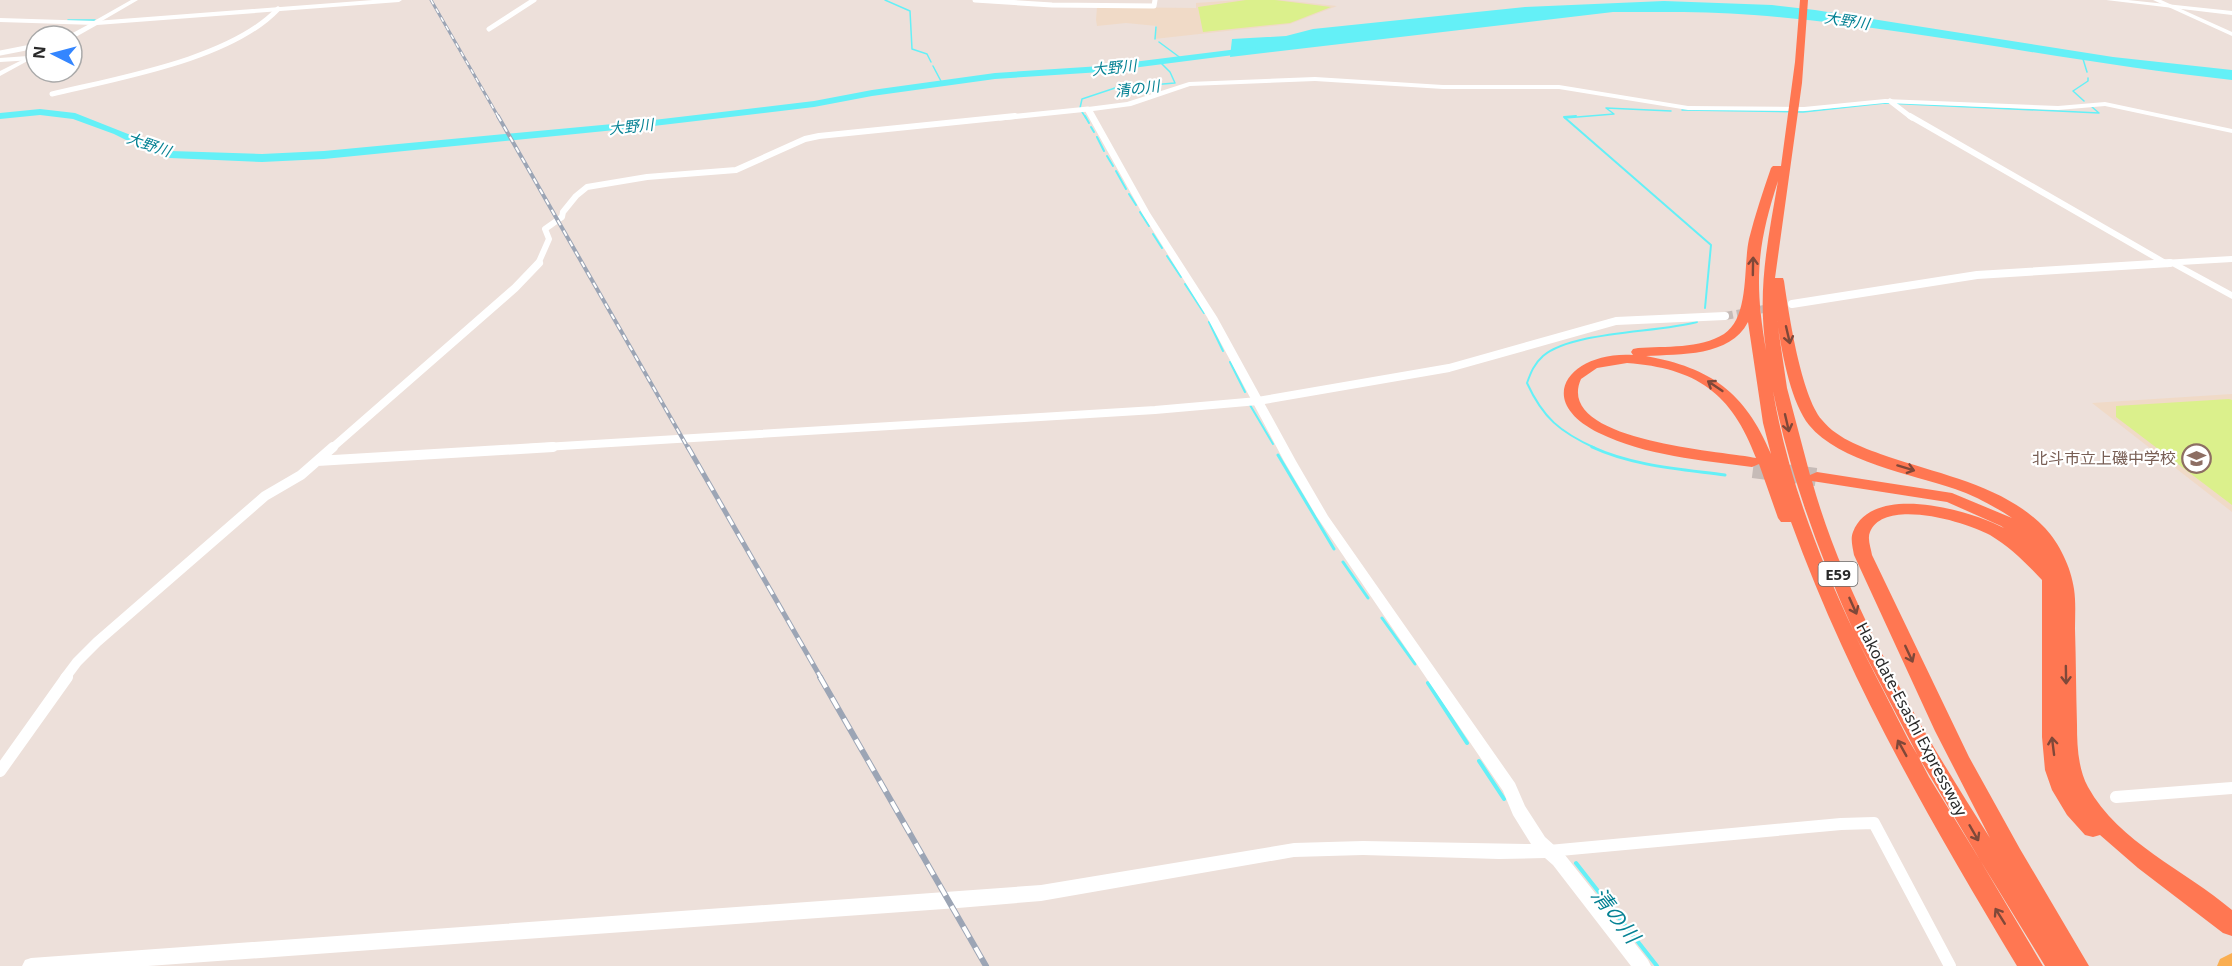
<svg xmlns="http://www.w3.org/2000/svg" width="2232" height="966" font-family="'Noto Sans','Noto Sans JP',sans-serif">
  <rect width="100%" height="100%" fill="#ede0da"/>
  <path fill="#f0dac7" d="M1239 0H1283L1337 6 1290 24 1154 39 1157 26 1126 23 1097 26 1096 20 1097 7 1196 8V3Z
    M2232 394V512L2092 403Z"/>
  <path fill="#dbf08c" d="M1246 0H1275L1331 7 1290 23 1203 32 1198 7Z
    M2229 399 2232 400V505L2116 417V406Z"/>
  <path fill="#64f0f7" d="M1664 1 1772 5 1815 10 2113 57 2232 70V80C2072 63 1915 28 1754 15 1707 11 1660 12 1613 12L1230 57 1232 39 1286 36 1313 29 1525 7Z"/>
  <g fill="none" stroke-linecap="round" stroke-linejoin="round">
    <path stroke="#64f0f7" stroke-width="1.5" d="M885 0 910 11 912 49 927 54 931 62
      M68 20H95
      M1155 39 1156 27
      M1159 42 1182 59
      M2083 59 2087 72
      M933 66 943 85
      M2084 101 2073 91 2088 81V78
      M1080 108 1082 99 1115 88 1175 83 1170 72 1160 62
      M1682 110 1803 112 1885 103 2099 113 2092 107
      M1082 112 1086 118
      M1565 118 1614 114 1606 108 1671 111"/>
    <path stroke="#64f0f7" stroke-width="2" d="M1085 116 1089 123
      M1576 116 1564 117 1711 245 1705 308
      M1091 127 1094 132
      M1097 137 1104 151
      M1107 156 1113 166
      M1116 171 1126 189
      M1129 194 1136 205
      M1140 212 1149 226
      M1153 234 1162 248
      M1167 256 1181 277
      M1185 284 1204 313
      M1209 322 1223 351
      M1230 362 1245 392
      M1250 405 1273 444
      M1595 448C1560 432 1543 418 1527 383 1531 372 1534 364 1543 356 1573 331 1657 333 1697 322"/>
    <path stroke="#64f0f7" stroke-width="3" d="M1592 447C1633 466 1680 469 1725 475
      M1278 455 1334 549
      M1343 562 1368 598
      M1382 618 1415 664"/>
    <path stroke="#64f0f7" stroke-width="4" d="M1428 683 1467 743
      M1479 761 1504 799
      M1576 863 1657 966"/>
    <path fill="#64f0f7" fill-rule="evenodd" d="M1254 47 1259 50 1257 52 1101 72 995 79 872 96 814 107 645 127 324 159 262 162 170 158 144 149 114 134 73 119 40 115 0 119V113L40 109 75 113 171 151 262 154 324 151 645 121 814 101 872 90 995 73 1101 66Z"/>
    <path stroke="#c6bbb7" stroke-width="8" stroke-dasharray="8 4" stroke-linecap="butt" d="M1725 316 1775 307"/>
    <path stroke="#c6bbb7" stroke-width="18" stroke-dasharray="18 9" stroke-linecap="butt" d="M1753 469 1816 477"/>
    <path stroke="#fff" stroke-width="5" d="M975 0 1052 5 1154 6 1155 0
      M489 29 534 0
      M0 53 36 46
      M52 94C119 78 231 59 278 9
      M1890 101 1912 118
      M1000 118 1088 109"/>
    <path stroke="#fff" stroke-width="6" d="M1910 116 2167 264
      M538 264 549 239 545 229 562 217 563 212 576 196 587 187 647 177 736 170 805 139 819 136 1015 116
      M2146 264 2232 259"/>
    <path stroke="#fff" stroke-width="8" d="M1792 304 1977 275 2170 263
      M332 448 515 288 539 263
      M528 448 1155 410 1258 401 1449 368 1616 321 1725 316"/>
    <path stroke="#fff" stroke-width="10" d="M317 461 553 447
      M65 678 77 662 97 642 265 496 301 475 333 447"/>
    <path stroke="#fff" stroke-width="12" d="M0 771 67 677
      M2116 797 2232 788
      M1549 851 1841 824 1874 823 1950 966"/>
    <path fill="#fff" fill-rule="evenodd" d="M131 0H138L95 25 0 22V18L94 21Z
      M2153 0H2161L2232 32V36Z
      M28 57 33 58 0 76V71Z
      M1315 77 1443 85H1559L1688 106 1804 107 1885 99 2058 106 2105 102 2232 129V133L2105 106 2058 110 1885 103 1804 111 1688 110 1559 89H1443L1315 81 1190 86 1131 106 1093 111 1150 213 1217 317 1296 461 1328 516 1515 783 1525 806 1545 837 1565 855 1648 960 1651 966H1631L1553 865 1545 858 1499 859 1363 855 1294 857 1041 901 958 908 148 966H22L25 960 31 958 1041 885 1294 843 1363 841 1531 844 1513 815 1503 791 1317 517 1284 461 1207 317 1142 213 1084 109 1088 107 1127 102 1189 82Z
      M2175 261 2232 292V299L2172 266V262Z"/>
    <path fill="#fff" fill-rule="evenodd" d="M373 0H402L399 2 97 25 74 38 67 36 95 21Z
      M2106 0H2128L2232 11V15Z
      M36 53V58L33 60 0 62V58L28 56Z"/>
    <path fill="#faae51" fill-rule="evenodd" d="M2232 953V966H2217L2220 959Z"/>
    <path fill="#ff7752" fill-rule="evenodd" d="M1800 0H1808L1802 83 1775 278H1783L1784 281C1789 315 1801 395 1822 420 1838 440 1867 449 1889 457 1942 475 2005 486 2045 528 2059 543 2071 567 2074 589 2076 602 2075 616 2075 629 2076 661 2076 693 2077 725 2077 745 2078 769 2088 787 2119 843 2185 870 2232 910V936L2223 933 2138 868 2100 835 2093 837 2085 835 2067 815 2052 790 2045 770 2042 737V580C2026 563 2010 547 1990 535 1967 522 1884 497 1870 532 1867 539 1871 548 1872 555L1969 757 2020 849 2089 966H2045L1929 777 1855 635 1908 739 2043 966H2017C1931 823 1848 680 1791 522H1781L1778 518 1759 464 1752 467C1701 460 1646 456 1599 433 1531 399 1572 351 1633 355L1631 352 1633 349 1638 348C1665 346 1700 349 1724 334 1750 317 1743 266 1749 239 1755 215 1763 191 1771 168L1773 166H1781L1795 62ZM1778 181C1768 240 1757 289 1766 350 1754 281 1757 246 1778 181ZM1775 307C1780 341 1788 398 1809 425 1839 462 1912 474 1955 489 1975 496 1994 506 2012 518L1952 493 1817 472 1810 475 1787 388ZM1748 322 1763 423 1771 454C1745 392 1711 368 1646 356 1680 354 1730 357 1748 322ZM1627 363C1696 368 1732 393 1756 458 1725 451 1553 442 1581 379L1597 368ZM1773 391C1790 475 1819 554 1854 632 1818 555 1787 475 1773 391ZM1812 481 1947 502 2001 526 2004 528C1970 510 1872 482 1853 532 1850 539 1853 548 1854 555L1935 731 1990 838C1922 732 1846 603 1812 481Z"/>
    <defs>
      <path id="rail-far3" d="M431 0 499 118"/>
      <path id="rail-far2" d="M498 116 688 448"/>
      <path id="rail-far1" d="M688 447 821 678"/>
      <path id="rail" d="M820 677 986 966"/>
    </defs>
    <use href="#rail-far3" stroke="#9ca5b5" stroke-width="3"/>
    <use href="#rail-far2" stroke="#9ca5b5" stroke-width="4"/>
    <use href="#rail-far1" stroke="#9ca5b5" stroke-width="5"/>
    <use href="#rail" stroke="#9ca5b5" stroke-width="6"/>
    <use href="#rail-far3" stroke="#fff" stroke-width="1.5" stroke-dasharray="5" stroke-linecap="butt"/>
    <use href="#rail-far2" stroke="#fff" stroke-width="2" stroke-dasharray="6" stroke-linecap="butt"/>
    <use href="#rail-far1" stroke="#fff" stroke-width="3" stroke-dasharray="10" stroke-linecap="butt"/>
    <use href="#rail" stroke="#fff" stroke-width="4" stroke-dasharray="12" stroke-linecap="butt"/>
  </g>
  <defs><path id="oneway-shaft" d="M-6 0H5M1.5-3L5.5 0L1.5 3" fill="none" stroke-width="1.6" stroke-linecap="round" stroke-linejoin="round" transform="scale(1.5)"/></defs>
  <g stroke="#7f4839">
    <use href="#oneway-shaft" transform="translate(1753 266) rotate(-89)"/>
    <use href="#oneway-shaft" transform="translate(1788 335) rotate(77)"/>
    <use href="#oneway-shaft" transform="translate(1715 386) rotate(-146)"/>
    <use href="#oneway-shaft" transform="translate(1787 423) rotate(77)"/>
    <use href="#oneway-shaft" transform="translate(1906 468) rotate(17)"/>
    <use href="#oneway-shaft" transform="translate(1853 606) rotate(66)"/>
    <use href="#oneway-shaft" transform="translate(1909 654) rotate(65)"/>
    <use href="#oneway-shaft" transform="translate(2066 675) rotate(89)"/>
    <use href="#oneway-shaft" transform="translate(2053 746) rotate(-97)"/>
    <use href="#oneway-shaft" transform="translate(1902 748) rotate(-119)"/>
    <use href="#oneway-shaft" transform="translate(1974 833) rotate(60)"/>
    <use href="#oneway-shaft" transform="translate(2000 916) rotate(-122)"/>
  </g>
  <defs>
    <symbol id="school-ring" viewBox="-11 -11 22 22"><circle r="9.5" fill="#fff" stroke="#8d6e63" stroke-width="1.5"/><path d="M0-5L7-2L0 1L-7-2ZM-4 1L0 2.5L4 1V4Q0 6-4 4Z" fill="#8d6e63"/></symbol>
  </defs>
  <g fill-rule="evenodd">
    <use href="#school-ring" x="2180" y="442" width="33" height="33"/>
  </g>
  <g text-anchor="middle" dominant-baseline="central" stroke-width="4.5" stroke-linejoin="round" paint-order="stroke">
    <g font-size="15" font-style="italic" fill="#058294" stroke="#fff">
      <text transform="translate(1847 20) rotate(9)">大野川</text>
      <text transform="translate(1114 67) rotate(-6)">大野川</text>
      <text transform="translate(1137 88) rotate(-7)">清の川</text>
      <text transform="translate(631 126) rotate(-6)">大野川</text>
      <text transform="translate(149 144) rotate(19)">大野川</text>
    </g>
    <rect fill="#fff" stroke="#696969" stroke-width="1.5" x="1818.5" y="562" width="39" height="24" rx="4.5"/>
    <g font-size="15" font-weight="bold" fill="#292929">
      <text x="1838" y="574">E59</text>
    </g>
    <g font-size="16" fill="#785e54" stroke="#fff" text-anchor="end">
      <text x="2176" y="458">北斗市立上磯中学校</text>
    </g>
    <g font-size="16" fill="#292929" stroke="#fff">
      <text transform="translate(1912 719) rotate(62)">Hakodate-Esashi Expressway</text>
    </g>
    <g font-size="21" font-style="italic" fill="#058294" stroke="#fff">
      <text transform="translate(1616 915) rotate(52)">清の川</text>
    </g>
  </g>
  <g transform="translate(54 54) rotate(276)"><circle r="28" fill="#ffffff" stroke="#a9a9a9" stroke-width="1.5"/>
  <path d="M0-4.5L10 22L0 15L-10 22Z" fill="#3486ff"/>
  <text y="-9" font-size="16" font-weight="bold" text-anchor="middle" fill="#292929">N</text>
  </g>
</svg>
